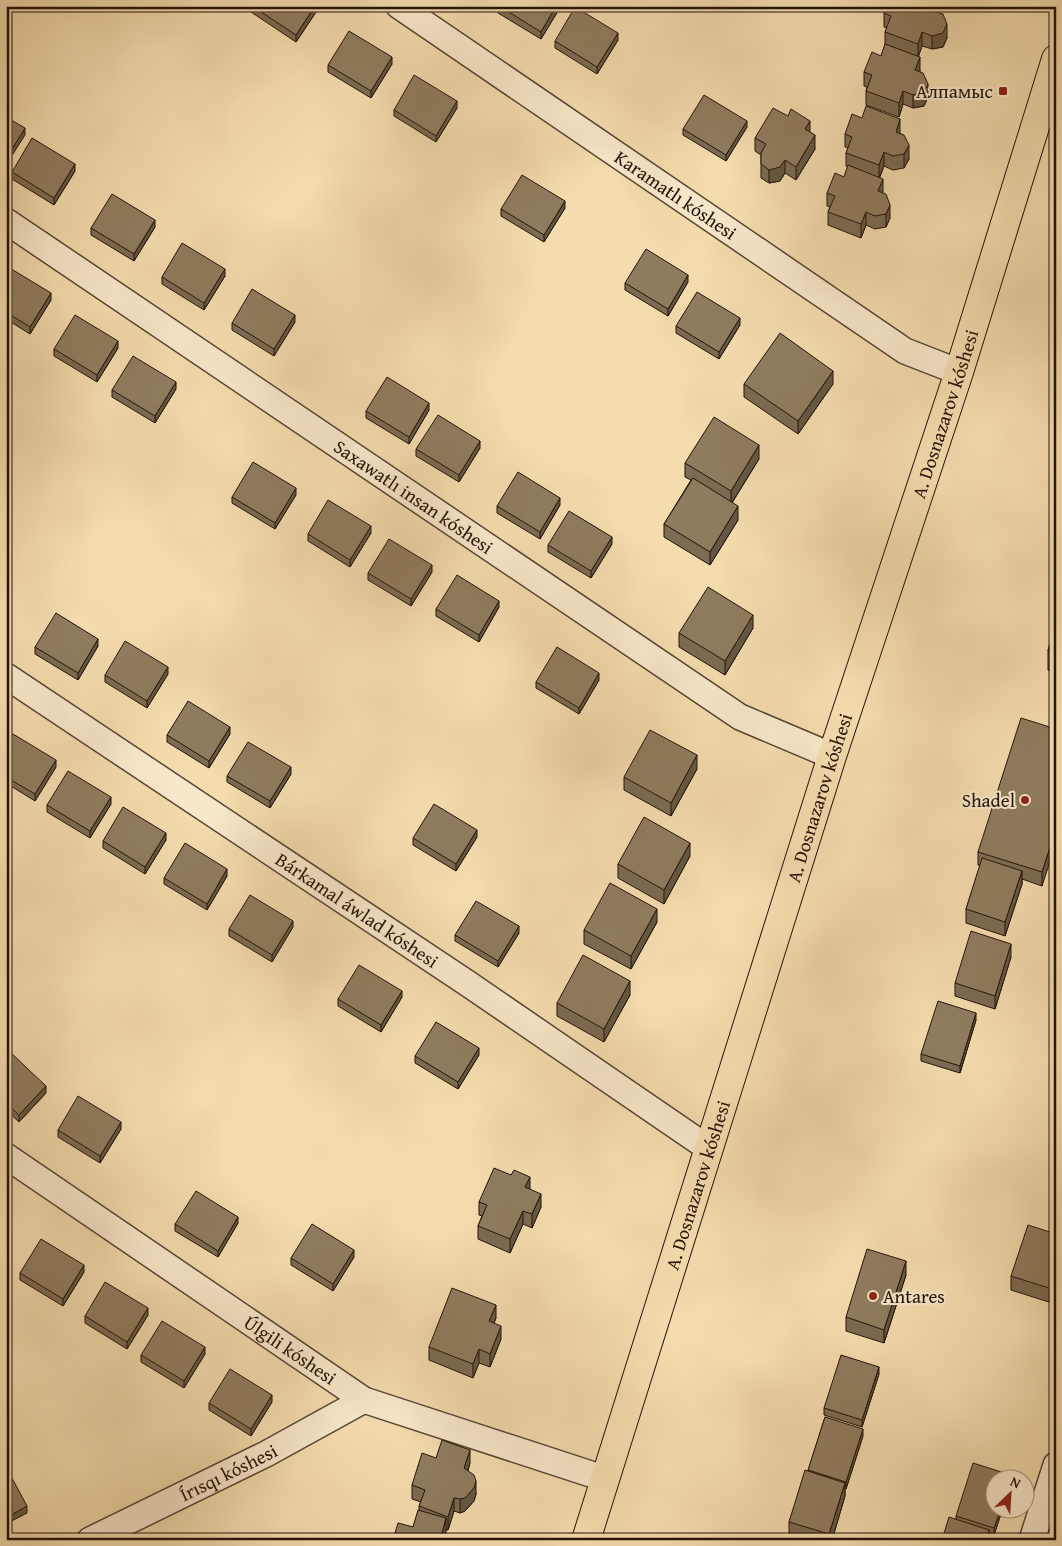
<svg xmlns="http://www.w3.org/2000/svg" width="1062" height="1546" font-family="'Gentium Book Plus',serif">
  <rect width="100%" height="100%" fill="#f4dcaf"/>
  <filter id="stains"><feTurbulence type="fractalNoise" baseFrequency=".004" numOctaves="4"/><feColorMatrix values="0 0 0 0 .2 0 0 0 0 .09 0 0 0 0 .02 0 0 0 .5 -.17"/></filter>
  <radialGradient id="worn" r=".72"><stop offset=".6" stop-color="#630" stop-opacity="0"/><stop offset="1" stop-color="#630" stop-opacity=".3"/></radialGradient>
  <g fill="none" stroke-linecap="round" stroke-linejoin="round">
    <defs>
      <g id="minor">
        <path id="s1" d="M399 6 905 351 959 372"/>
        <path id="s2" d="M6 221 740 717 832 756"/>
        <path id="s3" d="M6 676 467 983 708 1148"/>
        <path id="s4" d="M6 1156 364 1400 606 1479"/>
        <path id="s5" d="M90 1540 266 1454 364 1400"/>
        <path d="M1032 1540 1056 1465"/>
      </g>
      <g id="major">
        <path id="s6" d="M586 1540 832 756 959 372 1056 59"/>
      </g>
    </defs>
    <use href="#minor" stroke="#564532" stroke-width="28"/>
    <use href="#major" stroke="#221308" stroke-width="30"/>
    <use href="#minor" stroke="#f8e8cb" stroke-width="25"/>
    <use href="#major" stroke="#f4dcaf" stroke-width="28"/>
  </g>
  <path fill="#7b6b52" stroke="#221308" d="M242 6H318V9L296 42Z
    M498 6H561L541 39 498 13Z
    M939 6V13L947 38 943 47 932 49 922 46 918 57 920 72 928 97 924 106 913 108 903 104 899 117 866 105V91L867 87 864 86V72L881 56 885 45V32L887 28 884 27V13Z
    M618 40 597 74 555 48V41Z
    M392 64 371 98 328 72V65Z
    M457 108 436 142 394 116V110Z
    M747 127 726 161 683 135V129Z
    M810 132 815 149 796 180 785 173 780 181 769 183 761 178V155L755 151V138Z
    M900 133 909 159 904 168 893 170 884 166 880 177 882 193 890 218 886 227 875 229 866 225 861 238 828 225V212L830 207 827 206V193L844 177 848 167 846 166V153L848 148 845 147V134Z
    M75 171 54 205 12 179V172Z
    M565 208 544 242 501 216V209Z
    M155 227 134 261 91 235V228Z
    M6 271 51 300 30 334 6 319Z
    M225 276 204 310 162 284V277Z
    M688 282 668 316 625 290V283Z
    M295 322 274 356 232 330V323Z
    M740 325 719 359 676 333V326Z
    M118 348 97 382 54 356V349Z
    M744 384H833L798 434 744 397Z
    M176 389 155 423 112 397V390Z
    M429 410 409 444 366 418V411Z
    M480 448 459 482 416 456V449Z
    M759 459 732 503 738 520 710 565 664 537V524L691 480 685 477V463Z
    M296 495 275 529 232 503V497Z
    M560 505 540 539 497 513V506Z
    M371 533 350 567 308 541V534Z
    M612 544 591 578 548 552V545Z
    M432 572 411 606 368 580V573Z
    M499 607 479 642 436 616V609Z
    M1056 627V673L1048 670V650Z
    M753 628 725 675 679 647V633Z
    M98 646 78 680 35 654V647Z
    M168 674 147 708 105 682V675Z
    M599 680 579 714 536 688V682Z
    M1056 729 1042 886 1022 879V884L1005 936 966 923V909L980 866 978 865V852Z
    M230 734 209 768 167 742V735Z
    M6 746 56 767 35 801 6 783Z
    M697 769 671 816 624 790V777Z
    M291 774 270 808 227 782V776Z
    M111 804 90 838 47 812V805Z
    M477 837 456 871 413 845V838Z
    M166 840 145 874 103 848V841Z
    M690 856 664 904 618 878V864Z
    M227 876 207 910 164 884V878Z
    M657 922 631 969 584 944V930Z
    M293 927 272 962 229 936V929Z
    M519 933 498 967 455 941V935Z
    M1011 957 995 1009 955 996V983Z
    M630 995 604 1042 557 1016V1003Z
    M402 997 381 1032 338 1006V999Z
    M976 1020 960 1073 921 1061V1054Z
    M6 1055 46 1093 19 1122 6 1110Z
    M479 1055 458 1089 415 1063V1056Z
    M121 1129 100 1163 58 1137V1130Z
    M530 1189 541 1207 532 1228 523 1224 510 1253 478 1239V1226L482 1216 479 1215V1202Z
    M238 1223 218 1257 175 1231V1224Z
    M1056 1234V1290L1052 1303 1011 1290V1276Z
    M354 1257 333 1291 291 1265V1258Z
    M84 1272 63 1306 20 1280V1273Z
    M906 1275 884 1343 846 1331V1317Z
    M148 1315 127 1349 85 1323V1316Z
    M496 1318 494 1323 501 1339 490 1367 479 1363 473 1378 429 1360V1347Z
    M205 1354 184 1388 141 1362V1355Z
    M879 1374 862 1427 824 1415V1408Z
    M272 1402 251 1436 209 1410V1403Z
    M825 1417 863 1436 846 1489H845V1496L832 1540H804L789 1535V1522L808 1471Z
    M436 1458 470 1463 468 1471 476 1494 474 1501 465 1511 460 1513 454 1511 448 1530H446L444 1539 413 1527 419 1510V1506L421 1502 412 1499V1485Z
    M1011 1478 994 1508H1003L994 1535 989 1533V1540L956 1519V1516Z"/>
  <path fill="#645742" stroke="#221308" d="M315 6H318V9L296 42V35Z
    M556 6H561L541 39V32Z
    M936 6H939V12L934 24V11Z
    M947 24V38L943 47 932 49V36Z
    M922 32V46L918 58V44Z
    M618 33V40L597 74V67Z
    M392 57V64L371 98V91Z
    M920 57V71L915 83V70Z
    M928 84V97L924 106 913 108V95Z
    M903 91V104L899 117V103Z
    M457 101V108L436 142V136Z
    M900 119V133L896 145V132Z
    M747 121V127L726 161V155Z
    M810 121V134L805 129Z
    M25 128V135L6 165V159Z
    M815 135V149L796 180V167Z
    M909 145V159L904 168V154Z
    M884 152V166L879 178V165Z
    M785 160V173L780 181 769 183V170Z
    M75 164V171L54 205V198Z
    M883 179V192L878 205V191Z
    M565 201V208L544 242V235Z
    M890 205V218L886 227V214Z
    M866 212V225L861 238V224Z
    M155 220V227L134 261V254Z
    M225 269V276L204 310V303Z
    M688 275V282L668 316V309Z
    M51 293V300L30 334V327Z
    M295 315V322L274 356V349Z
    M740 318V325L719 359V352Z
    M118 341V348L97 382V375Z
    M833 371V384L798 434V421Z
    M176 382V389L155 423V416Z
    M429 403V410L409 444V437Z
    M480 441V448L459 482V475Z
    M759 445V459L731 504V491Z
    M296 488V495L275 529V523Z
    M560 498V505L540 539V532Z
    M738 506V520L710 565V552Z
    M371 526V533L350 567V560Z
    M612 537V544L591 578V571Z
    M432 565V572L411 606V599Z
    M9 569V576L6 580V573Z
    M499 601V607L479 642V635Z
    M753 615V628L725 675V661Z
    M98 639V646L78 680V673Z
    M168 667V674L147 708V701Z
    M599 673V680L579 714V708Z
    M230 727V734L209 768V761Z
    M697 755V769L671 816V803Z
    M56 760V767L35 801V794Z
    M291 767V774L270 808V801Z
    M111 797V804L90 838V831Z
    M1056 829V843L1042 886V872Z
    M477 830V837L456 871V864Z
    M166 833V840L145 874V867Z
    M690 843V856L664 904V890Z
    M227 869V876L207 910V904Z
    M1022 871V884L1005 936V922Z
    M657 909V922L631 969V956Z
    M293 921V927L272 962V955Z
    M519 926V933L498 967V961Z
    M1011 944V957L995 1009V996Z
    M630 981V995L604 1042V1029Z
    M402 991V997L381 1032V1025Z
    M976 1013V1020L960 1073V1066Z
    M479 1048V1055L458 1089V1082Z
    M46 1086V1093L19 1122V1115Z
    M121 1122V1129L100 1163V1156Z
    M530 1177V1191L525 1187Z
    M541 1194V1207L532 1228V1214Z
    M523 1211V1224L510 1253V1239Z
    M238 1217V1223L218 1257V1251Z
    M354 1250V1257L333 1291V1284Z
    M906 1261V1275L884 1343V1330Z
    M84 1265V1272L63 1306V1299Z
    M1056 1277V1290L1052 1303V1289Z
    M496 1305V1318L489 1335V1321Z
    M148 1308V1315L127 1349V1342Z
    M501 1326V1339L490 1367V1354Z
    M205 1347V1354L184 1388V1381Z
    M479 1349V1363L473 1378V1364Z
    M879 1367V1374L862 1427V1420Z
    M272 1395V1402L251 1436V1429Z
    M863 1429V1436L846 1489V1482Z
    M470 1450V1463L464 1482V1468Z
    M476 1481V1494L474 1501 465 1511 460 1513V1499Z
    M845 1483V1496L832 1540H829V1534Z
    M454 1498V1511L448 1530V1517Z
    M27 1506V1513L6 1524V1518Z
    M1001 1508H1003L994 1535V1528Z
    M446 1518V1532L444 1540 441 1537Z
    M989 1530V1540H986Z"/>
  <path fill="#8f7c5f" stroke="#221308" d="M252 6H315L296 35Z
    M499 6H556L541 32Z
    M886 6H936L934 11 943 14 947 24 943 33 932 36 922 32 918 44 885 32 891 16 884 13Z
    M575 7 618 33 597 67 555 41Z
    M349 31 392 57 371 91 328 65Z
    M885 44 920 57 915 70 923 73 928 84 924 92 913 95 903 91 899 103 866 91 872 75 864 72 872 52 881 56Z
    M414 75 457 101 436 136 394 110Z
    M704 95 747 121 726 155 683 129Z
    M866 106 900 119 896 132 904 135 909 145 904 154 893 156 884 152 879 165 846 153 852 137 845 134 852 114 862 118Z
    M773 108 788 116 791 109 810 121 805 129 815 135 796 167 785 160 780 167 769 170 761 164V153L766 144 755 138Z
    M6 117 25 128 6 159Z
    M32 138 75 164 54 198 12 172Z
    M848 165 883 179 878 191 886 194 890 205 886 214 875 216 866 212 861 224 828 212 835 196 827 193 835 173 844 177Z
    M522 175 565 201 544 235 501 209Z
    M112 194 155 220 134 254 91 228Z
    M182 243 225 269 204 303 162 277Z
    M646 249 688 275 668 309 625 283Z
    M8 267 51 293 30 327 6 312V271Z
    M252 289 295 315 274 349 232 323Z
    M697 292 740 318 719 352 676 326Z
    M75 315 118 341 97 375 54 349Z
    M780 333 833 371 798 421 744 384Z
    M133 356 176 382 155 416 112 390Z
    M387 377 429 403 409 437 366 411Z
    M438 415 480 441 459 475 416 449Z
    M714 417 759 445 731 491 685 463Z
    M253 462 296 488 275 523 232 497Z
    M518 472 560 498 540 532 497 506Z
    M693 478 738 506 710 552 664 524Z
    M328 500 371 526 350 560 308 534Z
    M569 511 612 537 591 571 548 545Z
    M389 539 432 565 411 599 368 573Z
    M457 575 499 601 479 635 436 609Z
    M708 587 753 615 725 661 679 633Z
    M56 613 98 639 78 673 35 647Z
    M1056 627V653L1048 650Z
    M125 641 168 667 147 701 105 675Z
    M557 647 599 673 579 708 536 682Z
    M188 701 230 727 209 761 167 735Z
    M1021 718 1056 729V829L1042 872 978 852Z
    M650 730 697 755 671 803 624 777Z
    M13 734 56 760 35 794 6 777V746Z
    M248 742 291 767 270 801 227 776Z
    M68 771 111 797 90 831 47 805Z
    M434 804 477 830 456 864 413 838Z
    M123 807 166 833 145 867 103 841Z
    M644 817 690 843 664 890 618 864Z
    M185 843 227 869 207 904 164 878Z
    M982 858 1022 871 1005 922 966 909Z
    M610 883 657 909 631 956 584 930Z
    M250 895 293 921 272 955 229 929Z
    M476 901 519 926 498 961 455 935Z
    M971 931 1011 944 995 996 955 983Z
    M583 955 630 981 604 1029 557 1003Z
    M359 965 402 991 381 1025 338 999Z
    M938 1001 976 1013 960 1066 921 1054Z
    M436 1022 479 1048 458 1082 415 1056Z
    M10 1052 46 1086 19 1115 6 1103V1055Z
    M78 1096 121 1122 100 1156 58 1130Z
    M494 1168 511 1175 514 1170 530 1177 525 1187 541 1194 532 1214 523 1211 510 1239 478 1226 487 1205 479 1202Z
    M196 1191 238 1217 218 1251 175 1224Z
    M312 1224 354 1250 333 1284 291 1258Z
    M1028 1225 1056 1234V1277L1052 1289 1011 1276Z
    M41 1239 84 1265 63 1299 20 1273Z
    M867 1249 906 1261 884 1330 846 1317Z
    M105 1282 148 1308 127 1342 85 1316Z
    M452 1288 496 1305 489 1321 501 1326 490 1354 479 1349 473 1364 429 1347Z
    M162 1321 205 1347 184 1381 141 1355Z
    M841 1355 879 1367 862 1420 824 1408Z
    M230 1369 272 1395 251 1429 209 1403Z
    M825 1417 863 1429 846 1482 808 1470Z
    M442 1440 470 1450 464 1468 474 1475 476 1481 474 1488 465 1498 460 1499 454 1498 448 1517 419 1506 425 1490 412 1485 422 1453 436 1458Z
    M973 1463 1011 1475 1010 1478H994V1508H1001L994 1528 956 1516Z
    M6 1467 27 1506 6 1518Z
    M805 1470 845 1483 829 1534 789 1522Z
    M418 1510 446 1518 441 1537 445 1540H393L398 1523 413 1527Z
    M949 1517 989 1530 986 1540H942Z
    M779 1537 787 1540H778Z"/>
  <g fill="#8f2418" stroke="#f8e8cb" stroke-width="2">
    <rect x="998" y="86" width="10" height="10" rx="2.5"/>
    <circle cx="1025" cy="800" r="5"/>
    <circle cx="873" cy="1296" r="5"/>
  </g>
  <g text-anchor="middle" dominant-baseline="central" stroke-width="4" stroke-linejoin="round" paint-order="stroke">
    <g font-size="19" fill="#221308" stroke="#f8e8cb" text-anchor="end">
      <text x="993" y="91">Алпамыс</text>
      <text x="1015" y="800">Shadel</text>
      <text x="883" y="1296" text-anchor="start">Antares</text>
    </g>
    <g font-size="19" fill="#221308" stroke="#f8e8cb">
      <text stroke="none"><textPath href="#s1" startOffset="335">Karamatlı kóshesi</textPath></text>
      <text stroke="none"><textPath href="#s6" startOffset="1182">A. Dosnazarov kóshesi</textPath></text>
      <text stroke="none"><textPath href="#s2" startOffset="492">Saxawatlı insan kóshesi</textPath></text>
      <text stroke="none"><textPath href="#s6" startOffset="778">A. Dosnazarov kóshesi</textPath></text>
      <text stroke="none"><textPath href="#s3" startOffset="422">Bárkamal áwlad kóshesi</textPath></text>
      <text stroke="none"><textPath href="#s6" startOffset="372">A. Dosnazarov kóshesi</textPath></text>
      <text stroke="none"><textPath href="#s4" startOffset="344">Úlgili kóshesi</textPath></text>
      <text stroke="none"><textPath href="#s5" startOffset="154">Írısqı kóshesi</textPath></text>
    </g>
  </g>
  <rect width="1062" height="1546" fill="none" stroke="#f4dcaf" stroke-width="25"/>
  <rect x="8" y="8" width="1047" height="1531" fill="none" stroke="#221308" stroke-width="2.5"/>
  <rect x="12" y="12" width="1037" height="1521" fill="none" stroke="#221308"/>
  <g transform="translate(1010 1494) rotate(25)"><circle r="24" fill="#f8e8cb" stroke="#a2937d"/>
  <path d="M0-4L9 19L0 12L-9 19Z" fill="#8f2418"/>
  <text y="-8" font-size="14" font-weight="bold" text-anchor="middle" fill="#221308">N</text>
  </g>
  <rect width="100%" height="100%" filter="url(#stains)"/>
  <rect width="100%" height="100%" fill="url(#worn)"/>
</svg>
